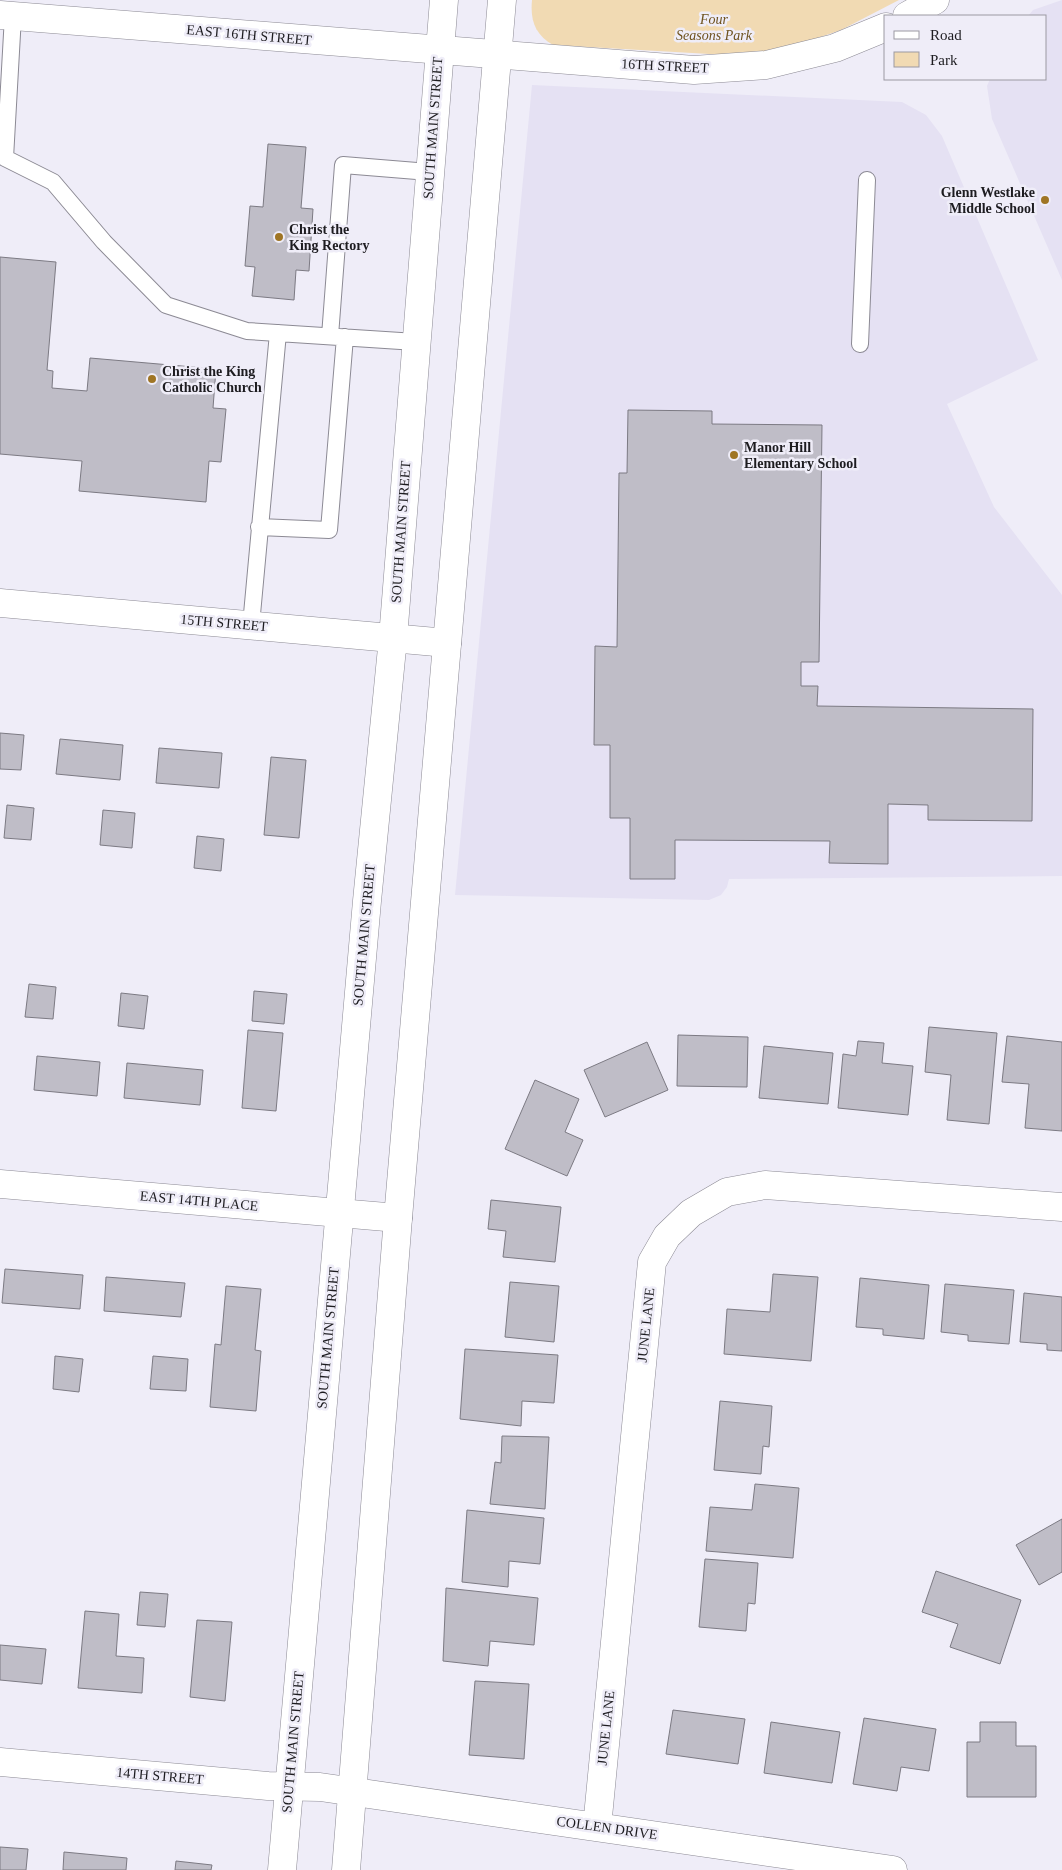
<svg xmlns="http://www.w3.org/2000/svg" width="1062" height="1870" font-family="Georgia,serif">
  <rect width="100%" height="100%" fill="#efedf8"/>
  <path fill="#e5e1f3" d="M1062 0V280L992 119 987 86 990 79H1046V16H1028L1033 10Z
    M532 85 902 102 926 115 942 136 1038 360 947 404 994 507 1062 595V876L729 879 727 887 721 895 709 900 455 895Z"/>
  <path fill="#f1dab3" d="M532 0H899L841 30 797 45 759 53 727 55 553 45C535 35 530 20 532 0Z"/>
  <path fill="#bfbdc7" stroke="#7c7a83" d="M268 144 306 147 301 208 313 209 309 271 296 270 294 300 252 296 255 267 245 266 250 206 263 207Z
    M0 257 56 262 47 370 53 371 52 388 87 391 90 358 216 369 213 408 226 409 221 462 209 461 206 502 79 491 82 461 0 454Z
    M628 410 712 411V424L822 425 819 662H801V686H818L817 706 1033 709 1032 821 928 820V805L888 804V864L829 863 830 841 675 840V879H630V818H610V745H594L595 646 617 647 619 473H627Z
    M0 733 24 735 21 770 0 769Z
    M60 739 123 745 120 780 56 774Z
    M159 748 222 753 219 788 156 783Z
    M271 757 306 760 299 838 264 835Z
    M7 805 34 808 31 840 4 838Z
    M103 810 135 813 132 848 100 845Z
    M197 836 224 839 221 871 194 868Z
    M29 984 56 987 53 1019 25 1017Z
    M254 991 287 994 284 1024 252 1021Z
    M121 993 148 996 144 1029 118 1026Z
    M929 1027 997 1033 989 1124 947 1120 951 1075 925 1072Z
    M248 1030 283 1033 276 1111 242 1108Z
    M678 1035 748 1037 747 1087 677 1086Z
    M1007 1036 1062 1042V1131L1025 1128 1029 1084 1002 1082Z
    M858 1041 884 1043 882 1063 913 1066 908 1115 838 1108 843 1054 856 1056Z
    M647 1042 668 1090 605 1117 584 1070Z
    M764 1046 833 1053 828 1104 759 1098Z
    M37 1056 100 1062 97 1096 34 1090Z
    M127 1063 203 1070 200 1105 124 1098Z
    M535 1080 579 1099 565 1132 583 1140 567 1176 505 1149Z
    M491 1200 561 1207 555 1262 503 1257 506 1231 488 1229Z
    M5 1269 83 1275 80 1309 2 1303Z
    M773 1274 818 1277 811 1361 724 1354 727 1309 770 1312Z
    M106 1277 185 1283 181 1317 104 1311Z
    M860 1278 929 1285 924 1339 883 1335V1329L856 1327Z
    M510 1282 559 1286 554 1342 505 1337Z
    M945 1284 1014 1290 1009 1344 968 1341V1335L941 1332Z
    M226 1286 261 1289 255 1350 261 1351 256 1411 210 1407 215 1344 221 1345Z
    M1024 1293 1062 1297V1351L1047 1350V1344L1020 1342Z
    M465 1349 558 1355 554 1403 522 1401 521 1426 460 1419Z
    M55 1356 83 1359 79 1392 53 1389Z
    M153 1356 188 1359 186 1391 150 1389Z
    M720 1401 772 1406 769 1447 763 1446 761 1474 714 1470Z
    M502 1436 549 1437 545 1509 490 1504 495 1462 501 1463Z
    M755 1484 799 1488 793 1558 706 1551 710 1507 752 1510Z
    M467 1510 544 1518 540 1564 509 1561 508 1587 462 1582Z
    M1062 1519V1572L1039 1585 1016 1545Z
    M705 1559 758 1563 755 1604 748 1603 746 1631 699 1627Z
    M936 1571 1021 1600 1000 1664 950 1647 958 1624 922 1612Z
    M446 1588 538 1598 534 1645 490 1641 488 1666 443 1661Z
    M140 1592 168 1594 165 1627 137 1625Z
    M85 1611 119 1614 116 1656 144 1658 142 1693 78 1688Z
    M197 1620 232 1622 225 1701 190 1697Z
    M0 1645 46 1649 42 1684 0 1680Z
    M475 1681 529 1684 524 1759 469 1755Z
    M673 1710 745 1719 738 1764 666 1754Z
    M864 1718 936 1729 929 1771 901 1767 897 1791 853 1784Z
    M771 1722 840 1732 832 1783 764 1773Z
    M980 1722H1016V1746H1036V1797H967V1742H980Z
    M0 1847 28 1849 26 1870H0Z
    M64 1852 127 1858 126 1870H63Z
    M176 1861 212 1865 211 1870H175Z"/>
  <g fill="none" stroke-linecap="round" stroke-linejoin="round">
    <defs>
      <path id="lane" d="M13 16 5 158 53 182 104 242 166 305 247 331 416 342
        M330 336 343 165 429 172
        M860 344 867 180
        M259 527 329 530 345 337
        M251 625 278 333"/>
      <path id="street" d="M0 15 694 70 766 65 835 48 886 27
        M907 16 935 0
        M0 603 447 643
        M0 1184 398 1218
        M0 1762 268 1786 320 1787 893 1870
        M597 1827 652 1262 667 1236 691 1213 727 1192 765 1185 1062 1207"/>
      <path id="secondary" d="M282 1870 367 901 393 638 444 0
        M346 1870 398 1218 502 0"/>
    </defs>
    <use href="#lane" stroke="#8c8a94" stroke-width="18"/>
    <use href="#street" stroke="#8c8a94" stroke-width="29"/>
    <use href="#secondary" stroke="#8c8a94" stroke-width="29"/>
    <use href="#lane" stroke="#fff" stroke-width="16"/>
    <use href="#street" stroke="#fff" stroke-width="28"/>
    <use href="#secondary" stroke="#fff" stroke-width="28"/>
  </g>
  <g fill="#9f7524" stroke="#efedf8" stroke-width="2">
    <circle cx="1045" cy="200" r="5"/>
    <circle cx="279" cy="237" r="5"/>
    <circle cx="152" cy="379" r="5"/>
    <circle cx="734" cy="455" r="5"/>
  </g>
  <g text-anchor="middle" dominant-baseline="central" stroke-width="5" stroke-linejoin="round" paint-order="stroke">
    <g font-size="14" font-style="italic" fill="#6e521e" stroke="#efedf8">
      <text x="714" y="19">Four<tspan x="714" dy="16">Seasons Park</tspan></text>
    </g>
    <g font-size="14" fill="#1d1c20" stroke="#efedf8">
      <text transform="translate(249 35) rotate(5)">EAST 16TH STREET</text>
      <text transform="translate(665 66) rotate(3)">16TH STREET</text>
      <text transform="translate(433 128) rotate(-86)">SOUTH MAIN STREET</text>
      <text transform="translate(401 532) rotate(-86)">SOUTH MAIN STREET</text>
      <text transform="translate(224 623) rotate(5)">15TH STREET</text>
      <text transform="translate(364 935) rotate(-85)">SOUTH MAIN STREET</text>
      <text transform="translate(199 1201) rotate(5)">EAST 14TH PLACE</text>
      <text transform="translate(646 1325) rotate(-84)">JUNE LANE</text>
      <text transform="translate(328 1338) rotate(-85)">SOUTH MAIN STREET</text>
      <text transform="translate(606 1728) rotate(-84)">JUNE LANE</text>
      <text transform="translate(293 1742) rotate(-85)">SOUTH MAIN STREET</text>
      <text transform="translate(160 1776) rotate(5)">14TH STREET</text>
      <text transform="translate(607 1828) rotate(8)">COLLEN DRIVE</text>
    </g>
    <g font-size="14" font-weight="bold" fill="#1d1c20" stroke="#efedf8" text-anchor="start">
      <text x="1035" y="192" text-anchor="end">Glenn Westlake<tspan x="1035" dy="16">Middle School</tspan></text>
      <text x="289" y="229">Christ the<tspan x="289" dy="16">King Rectory</tspan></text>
      <text x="162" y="371">Christ the King<tspan x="162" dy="16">Catholic Church</tspan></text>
      <text x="744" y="447">Manor Hill<tspan x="744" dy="16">Elementary School</tspan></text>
    </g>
  </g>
  <rect x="884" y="15" width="162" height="65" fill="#efedf8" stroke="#9b99a2"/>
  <rect x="894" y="31" width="25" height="8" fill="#ffffff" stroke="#9b99a2"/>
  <text x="930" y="40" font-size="15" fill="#1d1c20">Road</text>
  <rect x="894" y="52" width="25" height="15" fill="#f1dab3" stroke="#9b99a2"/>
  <text x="930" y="65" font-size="15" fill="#1d1c20">Park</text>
</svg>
